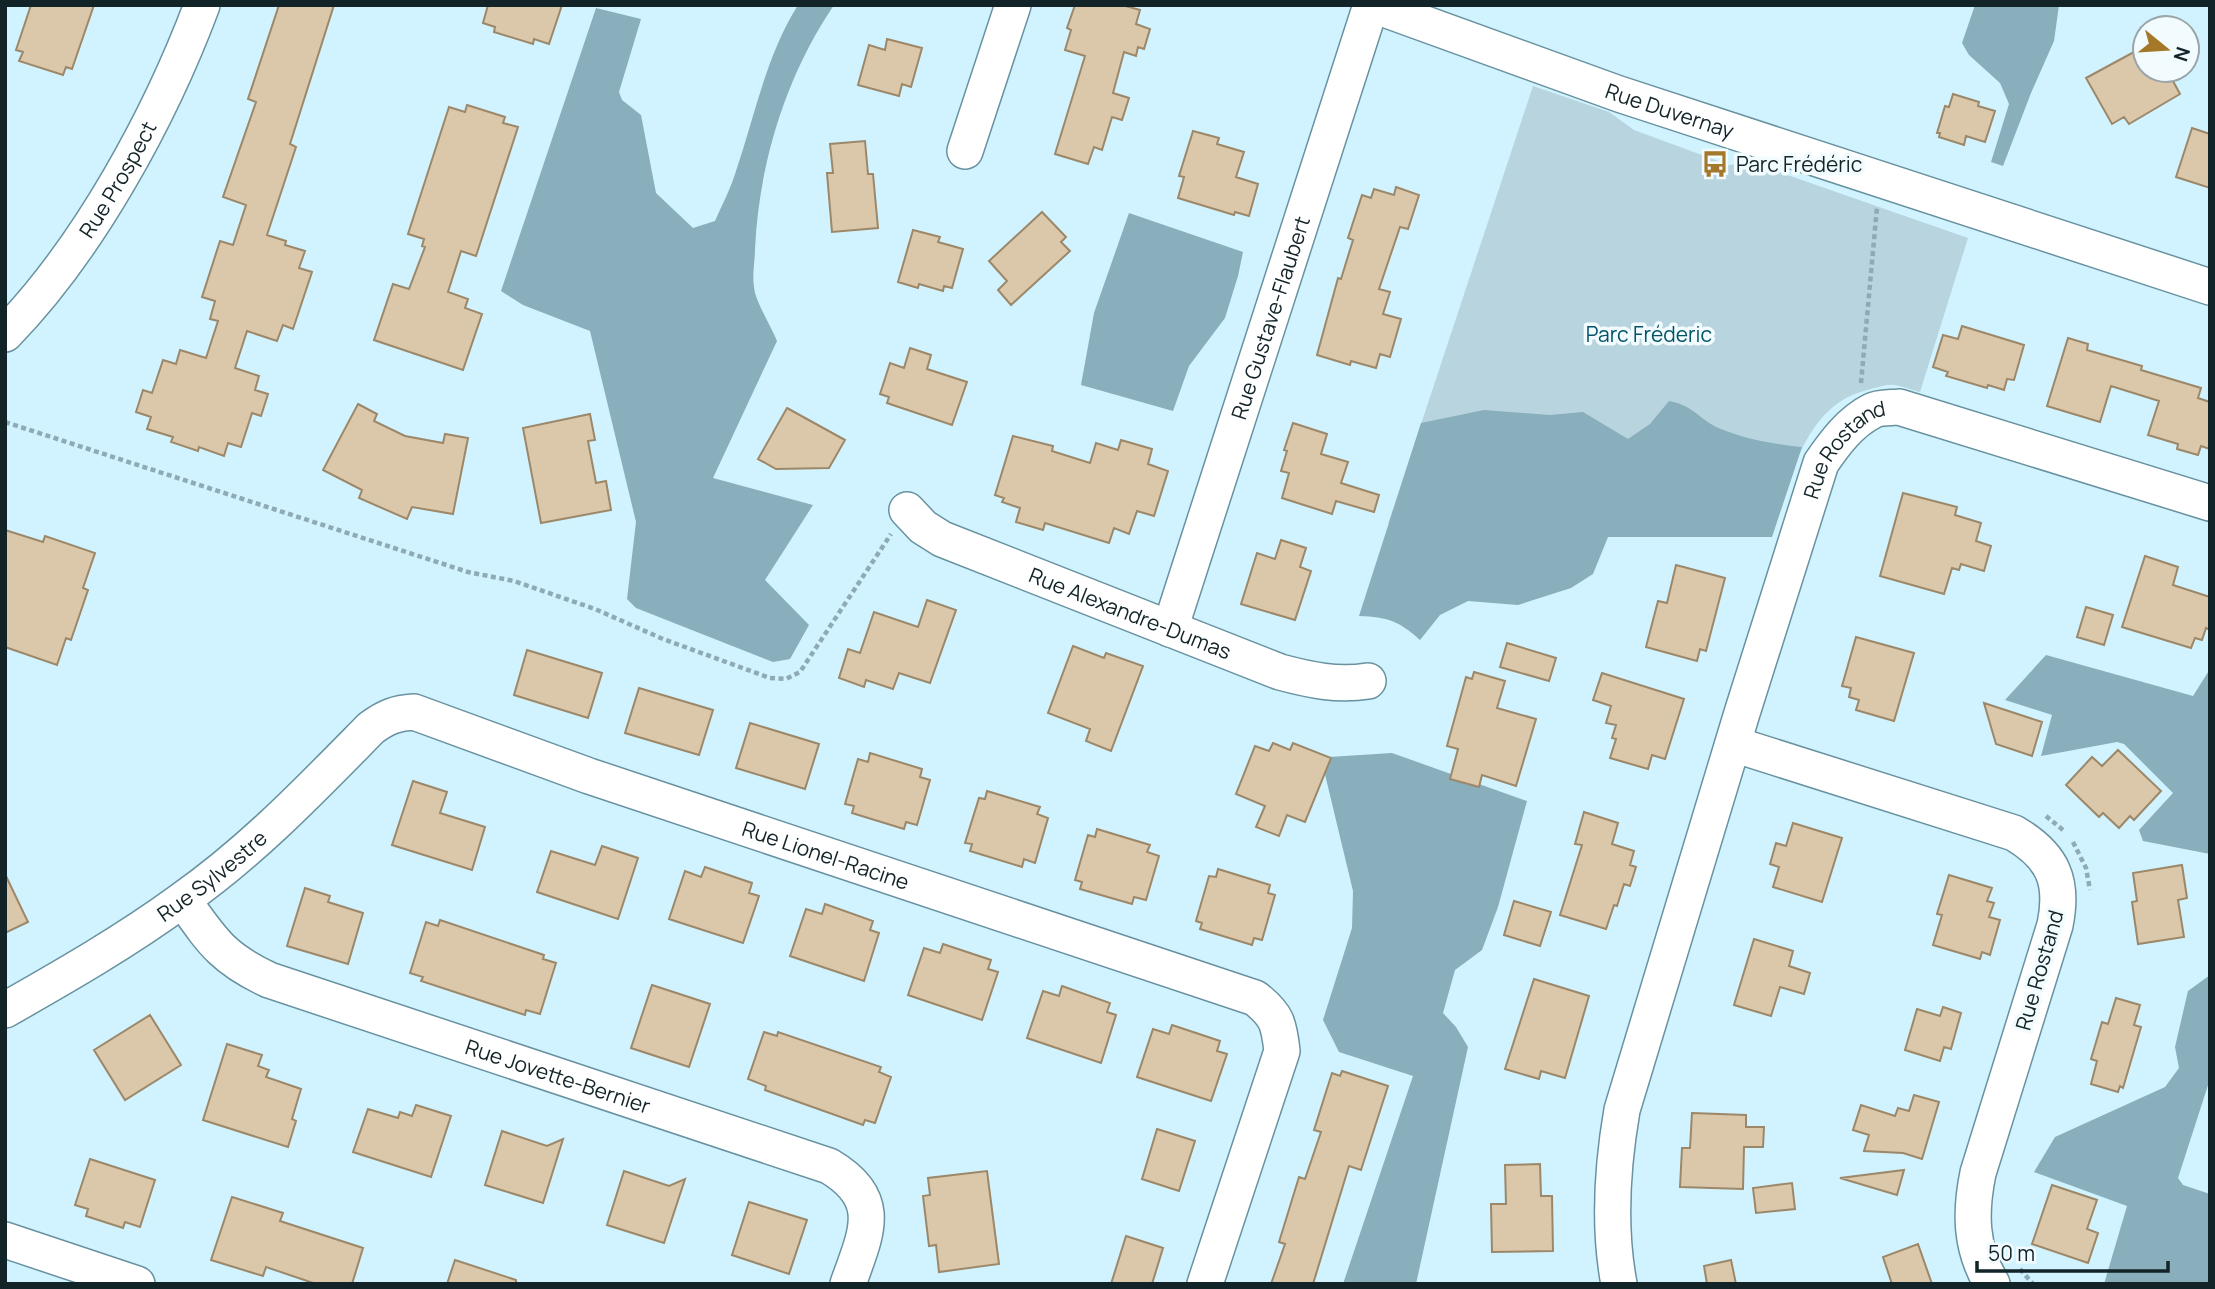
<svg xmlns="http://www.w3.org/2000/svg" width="2215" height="1289" font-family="Manrope,sans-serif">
  <rect width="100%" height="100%" fill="#d0f3ff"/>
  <path fill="#b8d4de" d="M1533 86 1609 112 1634 130 1729 165 1753 163 1968 238 1920 392C1912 390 1903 386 1894 385 1886 384 1876 388 1867 390 1827 400 1808 432 1793 469L1388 524Z"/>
  <path fill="#89aebc" d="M798 5H834C786 76 759 163 755 249 755 261 752 274 754 287 755 301 771 326 777 341L713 478 813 505 765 580 809 625 790 659 773 662 636 608 627 599 636 522 590 331 523 305 501 291 596 8 641 19 619 92 622 100 641 115 656 193 693 228 715 221C722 205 731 188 736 171 755 115 766 56 798 5Z
    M1975 5H2059L2054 41 2031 93 2003 166 1991 162 2009 104 2000 83 1969 55 1962 43Z
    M1129 213 1243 252 1238 276 1225 318 1189 366 1173 411 1081 385 1094 313Z
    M1669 401C1694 405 1700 421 1721 429 1747 440 1775 444 1802 447L1772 537H1608L1593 574 1571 588 1518 605 1468 601 1440 615 1420 640C1399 621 1388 617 1359 616L1421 423 1484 410 1550 415 1583 412 1628 439 1650 424Z
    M2046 655 2193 696 2210 669V854L2143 841 2139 830 2173 793 2124 744 2117 742 2041 756 2052 715 2005 700Z
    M1392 753 1527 801 1498 907 1482 950 1455 970 1443 1013 1456 1027 1468 1047 1416 1284H1343L1413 1076 1339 1052 1323 1020 1352 928 1353 891 1323 766 1329 757Z
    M2210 975V1079L2178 1178 2183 1185 2210 1194V1284H2104L2127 1206 2034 1172 2055 1137 2165 1087 2179 1068 2175 1047 2188 991Z"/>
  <path fill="#dbc7aa" stroke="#9c8869" stroke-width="2" d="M31 5H94L72 69 66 67 63 75 19 61 23 52 16 50Z
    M279 5H334L290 144 296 147 267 235 286 241 285 245 305 251 299 268 312 272 293 329 283 325 277 341 247 331 235 368 259 376 255 390 268 394 261 416 252 413 241 447 228 443 224 456 199 447 198 451 171 442 173 437 147 429 151 417 136 412 143 390 152 393 163 360 176 364 180 350 206 358 218 321 210 319 215 301 202 297 220 241 233 245 246 205 223 197 256 102 248 99Z
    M488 5H562L549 44 534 39 533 44 494 32 495 27 483 23Z
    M1075 5H1122L1140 10 1136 24 1150 29 1144 49 1138 47 1136 56 1124 52 1113 93 1129 98 1122 120 1112 117 1102 150 1094 147 1088 164 1055 154 1085 56 1065 50 1071 30 1067 28Z
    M887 39 922 48 911 87 902 84 899 96 858 85 869 45 885 50Z
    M2145 46V70H2167L2180 94 2129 124 2124 117 2112 124 2086 78Z
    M1953 94 1979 102 1978 106 1995 111 1985 142 1966 136 1964 145 1939 137 1940 133H1937L1945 106 1949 107Z
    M467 105 505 117 503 123 518 127 476 256 461 251 448 292 468 299 465 308 482 314 463 370 374 340 393 284 409 289 425 247 422 246 424 239 408 234 449 107 465 112Z
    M2192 128 2210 134V188L2176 177Z
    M1193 131 1219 138 1217 144 1244 152 1236 177 1258 184 1249 216 1235 212 1234 215 1178 198 1184 177 1179 176Z
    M865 141 868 174H873L878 228 832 232 827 173H833L830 144Z
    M1396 187 1419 195 1408 229 1400 227 1379 289 1390 292 1383 314 1401 319 1390 357 1380 354 1376 368 1351 361 1350 365 1317 355 1338 278 1341 279 1353 240 1348 238 1362 195 1371 198 1374 189 1394 195Z
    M1042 212 1066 237 1061 242 1070 251 1011 305 998 290 1007 281 989 261Z
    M913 230 940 237 938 242 963 249 952 288 944 286 943 291 919 284 918 288 898 282Z
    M1962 326 2024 345 2014 380 2007 379 2004 390 1988 385 1987 388 1946 376 1948 372 1933 367 1943 335 1958 339Z
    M2068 338 2088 344 2087 350 2142 366 2141 370 2201 388 2198 398 2210 402V449L2201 446 2198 455 2177 449 2178 444 2148 435 2159 401 2111 386 2100 422 2047 406Z
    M910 348 931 355 927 369 967 382 952 425 887 403 889 397 880 394 890 363 904 368Z
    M358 404 377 414 374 421 405 436 443 443 445 434 468 438 453 514 412 507 407 519 359 498 362 490 323 470Z
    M787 408 845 440 829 468 776 469 758 459Z
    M590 414 595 440 588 441 596 483 606 481 611 510 541 523 523 428Z
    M1293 423 1327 434 1321 454 1348 462 1341 483 1379 495 1374 512 1336 501 1332 514 1282 498 1289 473 1281 471 1287 451 1284 450Z
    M1013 436 1053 446 1052 451 1090 463 1096 443 1118 450 1121 440 1152 449 1148 464 1168 471 1154 516 1137 511 1129 534 1114 528 1109 543 1045 523 1043 530 1016 522 1020 508 1002 502 1004 498 995 495Z
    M1903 493 1957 507 1955 515 1981 523 1976 541 1991 546 1984 571 1961 564 1959 570 1952 568 1944 594 1880 576Z
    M5 530 43 542 45 536 95 553 83 588 88 590 71 640 66 638 57 665 5 647Z
    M1281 540 1306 548 1300 567 1311 571 1295 620 1241 604 1257 553 1275 559Z
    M2145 556 2178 567 2173 585 2210 597V630L2206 628 2202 640 2195 638 2191 648 2122 627Z
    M1676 565 1725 578 1706 651 1700 649 1697 661 1646 647 1658 601 1667 603Z
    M927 600 956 610 930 683 899 673 893 689 866 680 864 687 839 678 848 649 860 653 874 612 918 627Z
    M2086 607 2113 615 2104 645 2077 637Z
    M1856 637 1914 653 1894 721 1856 710 1859 700 1849 697 1851 688 1842 686Z
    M1507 643 1556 658 1549 681 1500 667Z
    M1073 646 1104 658 1106 653 1143 666 1111 751 1086 741 1090 729 1048 713Z
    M527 650 602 673 588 718 514 695Z
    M1474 672 1505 681 1497 708 1536 719 1516 786 1482 775 1479 787 1450 779 1458 749 1447 746 1466 677 1472 679Z
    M1602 673 1684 699 1665 759 1652 755 1648 769 1610 758 1616 739 1612 738 1616 725 1606 723 1611 706 1593 700Z
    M639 688 713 710 699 755 625 733Z
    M1984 703 2042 722 2032 756 1996 744Z
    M750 723 819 744 805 789 736 768Z
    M1273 743 1290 750 1293 743 1331 758 1305 822 1287 815 1279 836 1256 827 1265 806 1236 794 1255 746 1269 751Z
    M2118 750 2161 791 2134 820 2130 816 2119 828 2103 813 2099 817 2066 785 2092 757 2102 766Z
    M870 753 922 769 920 777 930 780 917 825 906 822 904 829 852 813 854 806 845 804 858 759 868 762Z
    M413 781 447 792 440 813 485 827 472 870 392 845Z
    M987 791 1040 807 1037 814 1048 818 1035 863 1024 859 1022 867 970 851 972 844 965 843 979 798 985 799Z
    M1584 812 1618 823 1612 844 1634 851 1630 865 1636 867 1630 886 1624 884 1617 906 1614 905 1606 929 1560 915 1582 845 1575 844Z
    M1793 823 1842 838 1822 902 1773 887 1779 867 1770 864 1776 843 1786 846Z
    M1097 829 1150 845 1147 852 1159 856 1146 900 1134 897 1132 904 1080 889 1082 882 1075 880 1088 835 1095 837Z
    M602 846 638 858 618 919 537 892 551 851 595 865Z
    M2182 865 2187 898 2178 900 2184 937 2138 944 2132 902 2137 901 2133 873Z
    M705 867 752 883 749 893 759 896 743 943 669 919 685 871 701 877Z
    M1218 869 1270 885 1268 893 1275 895 1262 940 1254 938 1252 945 1200 929 1202 923 1196 921 1209 876 1216 877Z
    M5 874 28 922 5 933Z
    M1949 875 1992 888 1987 901 1994 903 1989 917 2000 920 1990 955 1982 952 1980 959 1933 945 1942 915 1937 914Z
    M305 888 330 896 328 902 363 913 348 964 287 946Z
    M1514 901 1551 912 1540 946 1504 935Z
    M825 904 873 921 870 930 879 933 864 981 790 956 806 909 822 914Z
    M440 920 544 955 543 959 556 963 540 1014 526 1010 525 1015 421 981 423 977 410 973 426 922 438 926Z
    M1754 939 1793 951 1789 966 1810 973 1804 994 1780 987 1771 1016 1734 1005Z
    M943 944 991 960 988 969 998 972 982 1020 908 995 924 948 940 953Z
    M1534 979 1589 996 1565 1078 1541 1071 1539 1079 1505 1069Z
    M652 985 710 1004 689 1067 631 1048Z
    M1062 986 1110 1003 1107 1012 1116 1015 1101 1063 1027 1038 1043 991 1059 996Z
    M2116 998 2140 1005 2134 1025 2141 1027 2123 1088 2120 1086 2118 1092 2091 1084 2097 1061 2091 1059 2102 1022 2108 1024Z
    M1943 1007 1961 1013 1951 1049 1944 1047 1940 1061 1905 1050 1917 1009 1940 1016Z
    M150 1015 181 1065 125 1100 94 1050Z
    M1172 1025 1220 1041 1217 1051 1227 1054 1211 1101 1137 1077 1153 1029 1169 1034Z
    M764 1032 777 1036 778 1032 881 1067 879 1072 891 1077 875 1123 865 1120 863 1125 765 1090 766 1086 748 1079Z
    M227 1044 262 1055 258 1066 269 1070 266 1077 301 1089 292 1119 296 1121 288 1147 203 1120Z
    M1342 1071 1388 1086 1361 1170 1349 1166 1313 1284H1271L1285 1244 1279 1242 1299 1177 1305 1179 1321 1132 1314 1130 1325 1095 1332 1073 1340 1076Z
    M1914 1095 1939 1102 1922 1159 1903 1153 1864 1151 1869 1135 1853 1130 1861 1105 1895 1116 1898 1108 1909 1111Z
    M416 1105 451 1116 431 1177 353 1152 368 1109 398 1118 400 1112 412 1116Z
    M1692 1113 1746 1115V1127H1764L1763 1147H1744L1743 1189 1680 1187 1682 1148H1690Z
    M1157 1129 1195 1141 1179 1191 1142 1179Z
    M502 1131 547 1146 563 1139 543 1203 485 1185Z
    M90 1159 155 1180 140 1227 125 1222 123 1228 86 1216 88 1209 75 1205Z
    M1540 1164 1541 1196H1552L1553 1251 1492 1252 1491 1204H1506L1505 1165Z
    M1904 1170 1897 1195 1840 1178Z
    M624 1171 669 1186 685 1179 664 1243 607 1225Z
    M987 1171 999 1264 939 1272 936 1245 929 1246 923 1196 930 1195 928 1178Z
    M1792 1183 1795 1209 1756 1213 1753 1188Z
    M2052 1185 2097 1200 2087 1229 2098 1233 2088 1263 2032 1244Z
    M232 1197 283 1213 280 1221 363 1248 352 1284H316L266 1267 263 1276 211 1260Z
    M749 1202 807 1220 789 1274 732 1255Z
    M1126 1236 1163 1248 1152 1284H1111Z
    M1918 1244 1932 1284H1892L1883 1257Z
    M455 1260 516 1280V1284H447Z
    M1731 1260 1736 1284H1707L1704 1266Z"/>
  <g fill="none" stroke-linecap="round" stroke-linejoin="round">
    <defs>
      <g id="minor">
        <path id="s1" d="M1373 5 1619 94 2210 287"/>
        <path d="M965 151 1013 5"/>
        <path id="s2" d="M5 334C89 248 160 117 202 5"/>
        <path id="s3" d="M907 510 923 527 942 539 1280 672C1310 680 1337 686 1368 681"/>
        <path id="s4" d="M1170 629 1371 5"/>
        <path d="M1733 744 2014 833C2053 856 2064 881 2055 925L1978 1173C1970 1212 1970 1248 1992 1284"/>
        <path id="s5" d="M183 900C212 941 222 958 269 980L829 1166C885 1199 866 1233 848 1284"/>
        <path id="s6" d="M5 1010C65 976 126 941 182 900 252 851 312 788 371 728 386 717 396 713 414 712L589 776 1255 998C1277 1015 1279 1024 1282 1051L1205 1284"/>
        <path d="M5 1240 137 1284"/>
        <path id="s7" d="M1619 1284C1608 1226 1612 1168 1622 1110L1742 713 1821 463C1834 444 1850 422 1872 411 1879 407 1891 408 1899 407L2210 503"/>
      </g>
    </defs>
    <use href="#minor" stroke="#6992a0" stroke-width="38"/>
    <path stroke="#8eaab4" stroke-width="4.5" stroke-dasharray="5 3.5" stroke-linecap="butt" d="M1861 383 1877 207
      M5 422 468 572 514 581 595 609 663 639 770 678 786 679 800 672 891 534
      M2046 816 2063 830
      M2073 842 2086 868 2090 890
      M2020 1269 2033 1284"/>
    <use href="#minor" stroke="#fff" stroke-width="35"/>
  </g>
  <defs>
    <symbol id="bus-bare" viewBox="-9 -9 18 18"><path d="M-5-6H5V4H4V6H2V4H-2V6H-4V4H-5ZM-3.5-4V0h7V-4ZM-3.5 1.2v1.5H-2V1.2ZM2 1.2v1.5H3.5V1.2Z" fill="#a47729" stroke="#f2fbfe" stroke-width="2.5" paint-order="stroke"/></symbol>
  </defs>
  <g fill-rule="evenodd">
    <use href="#bus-bare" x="1696" y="145" width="38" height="38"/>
  </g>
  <g text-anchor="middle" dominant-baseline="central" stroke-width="7" stroke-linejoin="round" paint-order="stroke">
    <g font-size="21" fill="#132429" stroke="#f2fbfe">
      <text stroke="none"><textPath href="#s1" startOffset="315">Rue Duvernay</textPath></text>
      <text stroke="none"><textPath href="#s2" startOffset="192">Rue Prospect</textPath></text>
      <text stroke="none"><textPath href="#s4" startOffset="327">Rue Gustave-Flaubert</textPath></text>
      <text stroke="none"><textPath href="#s7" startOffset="877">Rue Rostand</textPath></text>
      <text stroke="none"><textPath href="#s3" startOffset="248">Rue Alexandre-Dumas</textPath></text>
      <text stroke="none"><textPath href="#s6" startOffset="947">Rue Lionel-Racine</textPath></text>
      <text stroke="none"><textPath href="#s6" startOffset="247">Rue Sylvestre</textPath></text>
      <text transform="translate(2039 970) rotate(-74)">Rue Rostand</text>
      <text stroke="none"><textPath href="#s5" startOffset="424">Rue Jovette-Bernier</textPath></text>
    </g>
    <g font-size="21" fill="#132429" stroke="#f2fbfe" text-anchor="start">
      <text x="1736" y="164">Parc Frédéric</text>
    </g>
    <g font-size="21" fill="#025367" stroke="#f2fbfe">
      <text x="1649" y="334">Parc Fréderic</text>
    </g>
  </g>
  <rect width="2215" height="1289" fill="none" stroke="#132429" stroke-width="14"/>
  <g transform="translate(2166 49) rotate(108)"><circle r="33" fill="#f2fbfe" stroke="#99a5a9" stroke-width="2"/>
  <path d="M0-5L12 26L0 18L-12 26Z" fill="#a47729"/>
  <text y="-10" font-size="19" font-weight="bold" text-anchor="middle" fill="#132429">N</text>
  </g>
  <path d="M1977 1261v10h191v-10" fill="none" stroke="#132429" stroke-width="3.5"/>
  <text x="1988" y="1261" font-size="21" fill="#132429" stroke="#f2fbfe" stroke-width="5" paint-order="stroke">50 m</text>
</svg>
